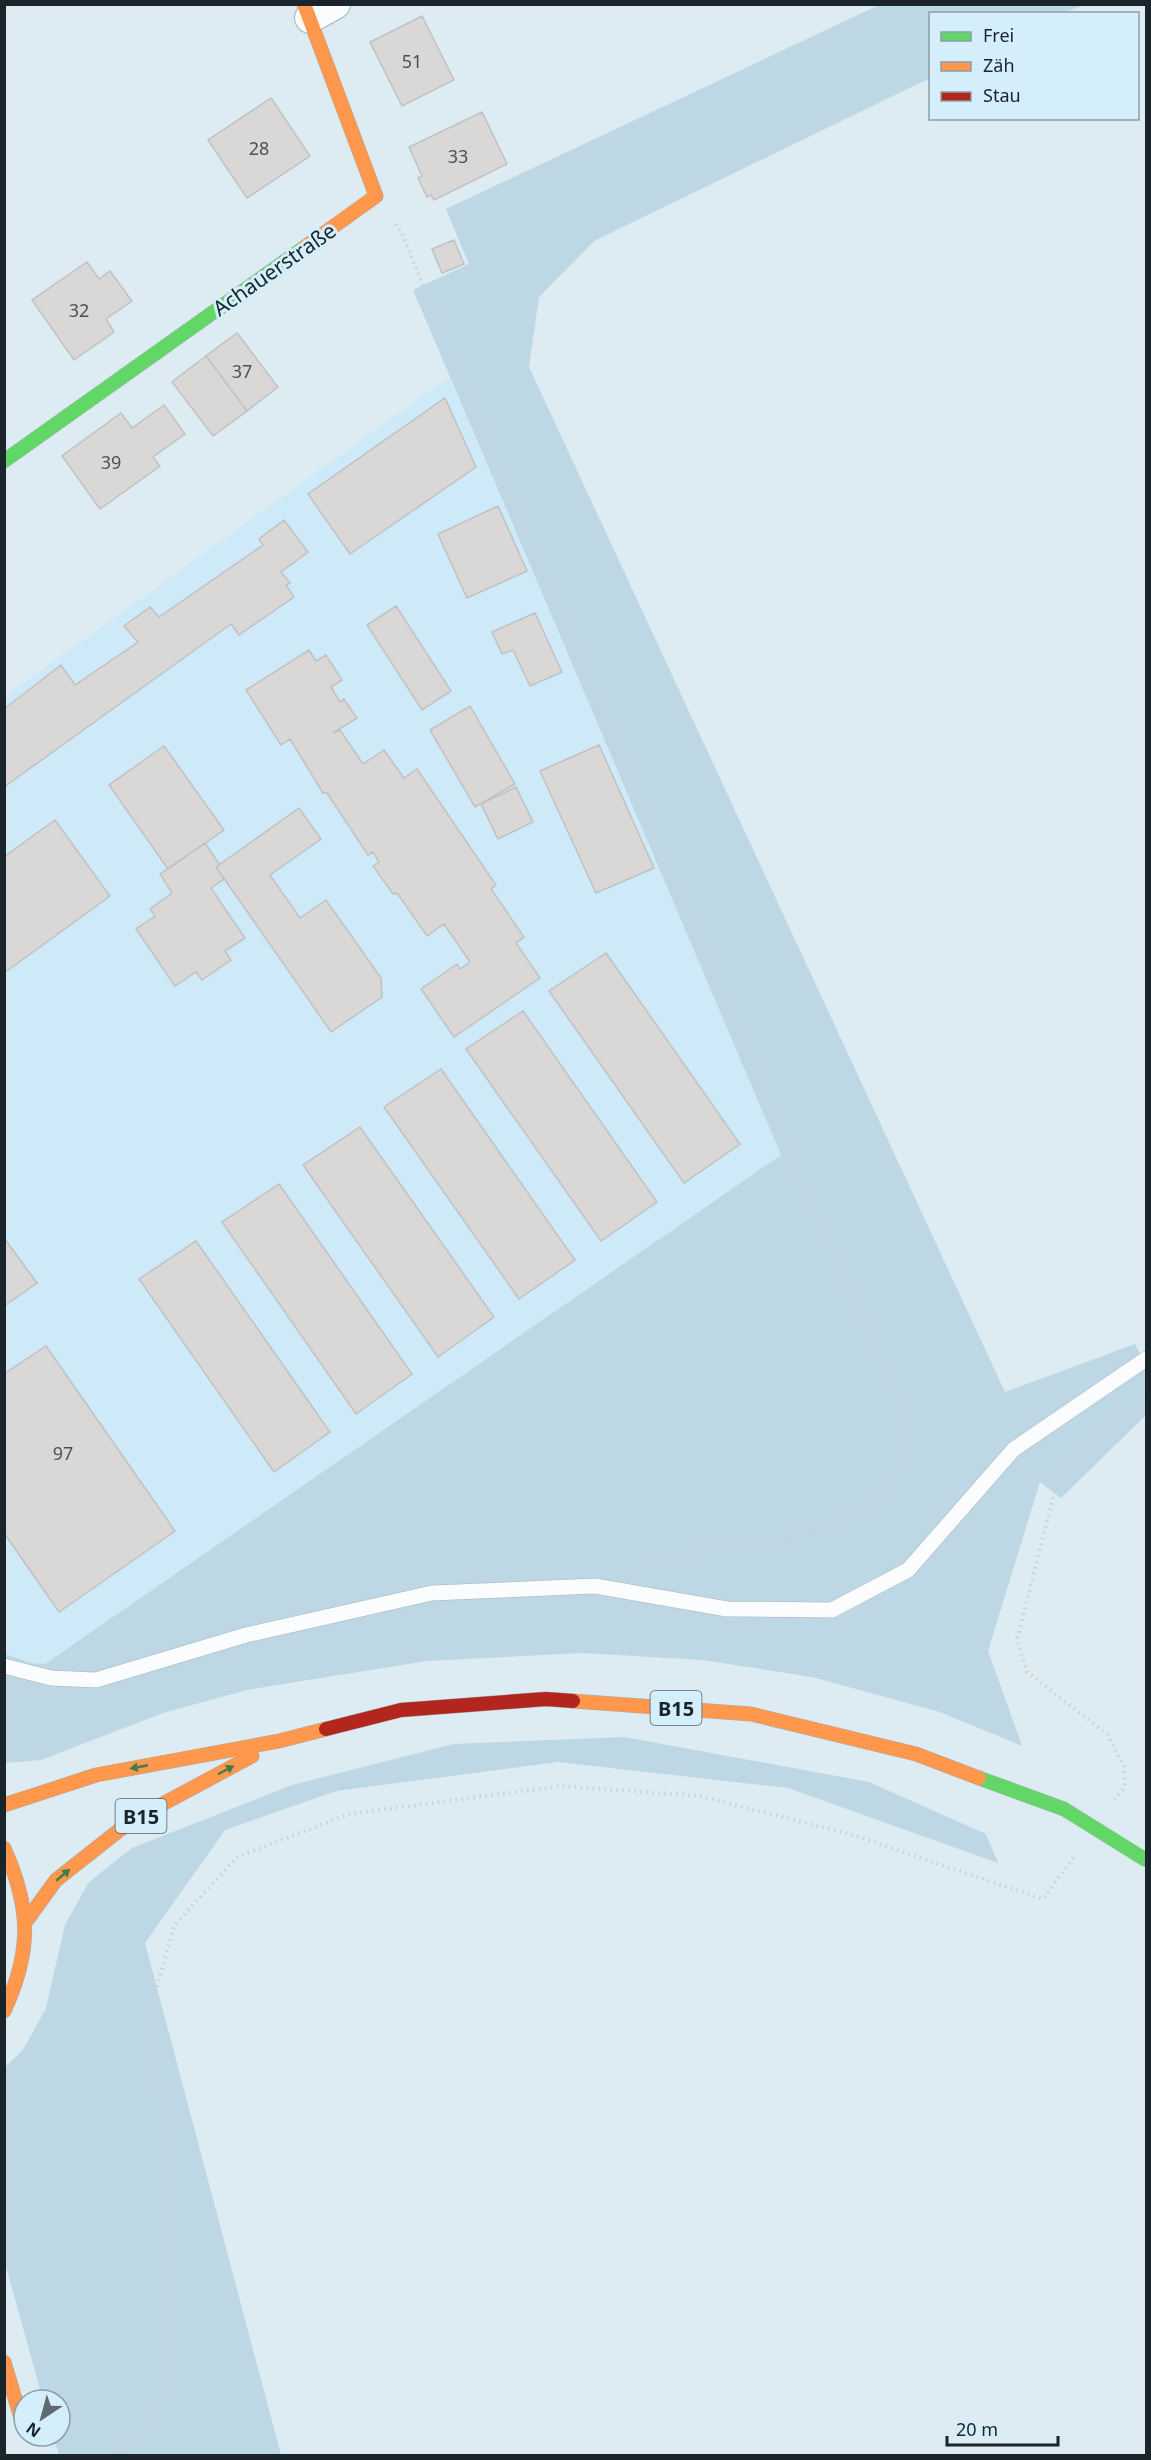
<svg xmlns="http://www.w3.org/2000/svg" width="1151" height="2460" font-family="'Noto Sans',sans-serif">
  <rect width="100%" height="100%" fill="#ddebf3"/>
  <path fill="#ceeaf8" d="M449 377 781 1155 45 1664 31 1663 14 1658 4 1654V697Z"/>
  <path fill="#bdd7e4" d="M879 5H1083L1064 13 930 14V78L594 241 539 297 529 367 1005 1392 1135 1344 1146 1365V1415L1061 1498 1040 1482 988 1651 1022 1746 940 1712 812 1677 703 1660 582 1653 427 1661 247 1690 163 1713 41 1760 5 1763V1654L31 1663 45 1664 781 1155 413 290 469 264 446 209Z
    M624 1737 869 1782 986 1834 998 1863 788 1788 558 1762 336 1791 225 1830 145 1943 281 2455H59L53 2436H60V2400H43L5 2263V2067L23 2050 46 2008 65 1925 89 1882 132 1848 292 1785 454 1744Z"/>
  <path fill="#dad8d6" stroke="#c0c1c2" stroke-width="1.5" d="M422 16 454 80 402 106 370 42Z
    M271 98 310 156 247 198 208 140Z
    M482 112 507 164 434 200 431 195 427 197 418 178 422 176 409 147Z
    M454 240 464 264 442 273 432 249Z
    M87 262 99 279 110 271 132 301 106 319 114 332 74 360 32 300Z
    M237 333 278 387 247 411 206 356Z
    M206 356 247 411 213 436 172 382Z
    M445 398 476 467 350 554 308 494Z
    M164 405 185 434 153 457 160 466 100 509 62 456 121 413 132 428Z
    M498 506 527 571 467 598 438 534Z
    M284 520 308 552 281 572 290 583 286 585 294 597 239 635 231 624 4 787V709L61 665 75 685 138 642 124 626 150 607 159 617 263 545 259 539Z
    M396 606 451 691 422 710 367 625Z
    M535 613 562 672 530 686 513 650 502 654 492 632Z
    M309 650 316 661 326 655 342 680 331 687 340 702 344 699 357 718 333 733 340 730 363 764 384 750 404 778 417 769 496 885 491 889 524 937 516 943 540 978 454 1037 421 989 457 964 460 969 470 962 444 924 427 936 397 893 393 894 373 866 379 862 373 852 368 855 327 793H323L290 739 281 745 246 690Z
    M470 706 515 784 475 807 430 730Z
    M599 745 654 868 596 893 540 771Z
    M164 746 224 830 168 869 109 785Z
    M516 787 533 822 498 839 481 804Z
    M299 808 321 839 270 875 300 918 326 900 381 978 382 997 331 1032 216 867Z
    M55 820 110 896 4 973V857Z
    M205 843 220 865 216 867 224 879 211 888 245 938 225 951 231 960 202 980 196 972 175 986 136 929 155 916 150 909 172 893 160 874Z
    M606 953 740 1144 684 1183 549 991Z
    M523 1011 657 1202 601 1241 466 1049Z
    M441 1069 575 1260 519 1299 384 1107Z
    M360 1127 494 1317 438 1357 303 1165Z
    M279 1184 412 1374 356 1414 222 1222Z
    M4 1238 37 1283 4 1306Z
    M196 1241 330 1432 274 1472 139 1279Z
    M46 1346 175 1531 59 1612 4 1533V1374Z"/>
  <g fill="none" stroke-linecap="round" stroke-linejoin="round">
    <defs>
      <path id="lane" d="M4 1666 51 1678 96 1680 246 1635 432 1593 595 1586 727 1609 832 1610 908 1570 1014 1449 1146 1359"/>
      <path id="street" d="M310 18 335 4"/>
      <path id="fast" d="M4 461 305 247
        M979 1778 1064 1809"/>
      <path id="slow" d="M304 4 376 196 305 247
        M573 1701 751 1714 916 1754 979 1778
        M4 1805 96 1775 279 1741 326 1729
        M4 1848C31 1908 32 1951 4 2011
        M27 1920 56 1880 131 1821 252 1756
        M4 2362 24 2428"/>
      <path id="jam" d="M326 1729 401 1710 546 1699 573 1701"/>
    </defs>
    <use href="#lane" stroke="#a7b3b9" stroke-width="16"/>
    <use href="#street" stroke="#a7b3b9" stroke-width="32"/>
    <use href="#fast" stroke="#a7b3b9" stroke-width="15"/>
    <use href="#slow" stroke="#a7b3b9" stroke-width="15"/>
    <use href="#jam" stroke="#a7b3b9" stroke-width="15"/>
    <path stroke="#cdd1d3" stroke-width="4" stroke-dasharray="1.5 4.5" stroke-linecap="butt" d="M396 224 402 233 483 436 841 1276 902 1404 905 1446 878 1497 832 1531 670 1556 643 1567
      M1115 1800 1125 1786 1124 1766 1107 1734 1027 1672 1017 1640 1057 1482 1146 1394
      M113 2456 146 2431 172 2374 170 2274 155 1994 174 1926 237 1857 349 1814 561 1786 700 1796 853 1835 1043 1899 1074 1857"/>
    <use href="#lane" stroke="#fafcfd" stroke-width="15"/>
    <use href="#street" stroke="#fafcfd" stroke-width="30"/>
    <use href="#fast" stroke="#63d668" stroke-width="14"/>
    <use href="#slow" stroke="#ff974d" stroke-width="14"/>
    <use href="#jam" stroke="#b3261e" stroke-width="14"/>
    <defs>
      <path id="fast-bridge" d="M1064 1809 1146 1860"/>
    </defs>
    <use href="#fast-bridge" stroke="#c1c8cc" stroke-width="15" stroke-linecap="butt"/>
    <use href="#fast-bridge" stroke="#63d668" stroke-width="14"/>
  </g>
  <defs><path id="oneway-solid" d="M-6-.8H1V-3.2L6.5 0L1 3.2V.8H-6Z" transform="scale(1.5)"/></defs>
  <g fill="#3e7e4a">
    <use href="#oneway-solid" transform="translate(139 1767) rotate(169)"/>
    <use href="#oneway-solid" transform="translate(226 1770) rotate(-28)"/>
    <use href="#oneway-solid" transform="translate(63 1875) rotate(-40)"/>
  </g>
  <g text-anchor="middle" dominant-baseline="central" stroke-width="6" stroke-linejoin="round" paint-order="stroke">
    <g font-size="18" fill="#495256">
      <text x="412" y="61">51</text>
      <text x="259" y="148">28</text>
      <text x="458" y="156">33</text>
      <text x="79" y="310">32</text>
      <text x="242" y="371">37</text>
      <text x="111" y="462">39</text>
      <text x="63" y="1453">97</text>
    </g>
    <g fill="#d5eefb" stroke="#516169" stroke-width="1.5">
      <rect x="650.5" y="1691" width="51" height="34" rx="4.5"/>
      <rect x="115.5" y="1799" width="51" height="34" rx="4.5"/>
    </g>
    <g font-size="20" font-weight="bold" fill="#19252b">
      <text x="676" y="1708">B15</text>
      <text x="141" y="1816">B15</text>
    </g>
    <g font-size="21" fill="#19252b" stroke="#d5eefb">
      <text transform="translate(274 269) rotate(-35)">Achauerstraße</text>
    </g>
  </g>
  <rect width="1151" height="2460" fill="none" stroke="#19252b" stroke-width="12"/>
  <rect x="929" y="12" width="210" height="108" fill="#d5eefb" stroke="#8a9ea8" stroke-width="1.5"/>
  <rect x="941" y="32" width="30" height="9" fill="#63d668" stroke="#8a9ea8" stroke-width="1.5"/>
  <text x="983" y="42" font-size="18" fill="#19252b">Frei</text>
  <rect x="941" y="62" width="30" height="9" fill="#ff974d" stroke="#8a9ea8" stroke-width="1.5"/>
  <text x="983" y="72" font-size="18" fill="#19252b">Zäh</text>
  <rect x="941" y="92" width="30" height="9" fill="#b3261e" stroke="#8a9ea8" stroke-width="1.5"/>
  <text x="983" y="102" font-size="18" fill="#19252b">Stau</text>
  <g transform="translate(42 2418) rotate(216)"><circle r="28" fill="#d5eefb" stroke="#8a9ea8" stroke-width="1.5"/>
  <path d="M0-4.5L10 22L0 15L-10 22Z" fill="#5e6a71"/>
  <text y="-9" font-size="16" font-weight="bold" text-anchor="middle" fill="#19252b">N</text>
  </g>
  <path d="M947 2436v9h111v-9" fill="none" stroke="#19252b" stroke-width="3"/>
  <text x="956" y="2436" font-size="18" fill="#19252b" stroke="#d5eefb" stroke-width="4.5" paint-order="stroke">20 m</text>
</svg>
